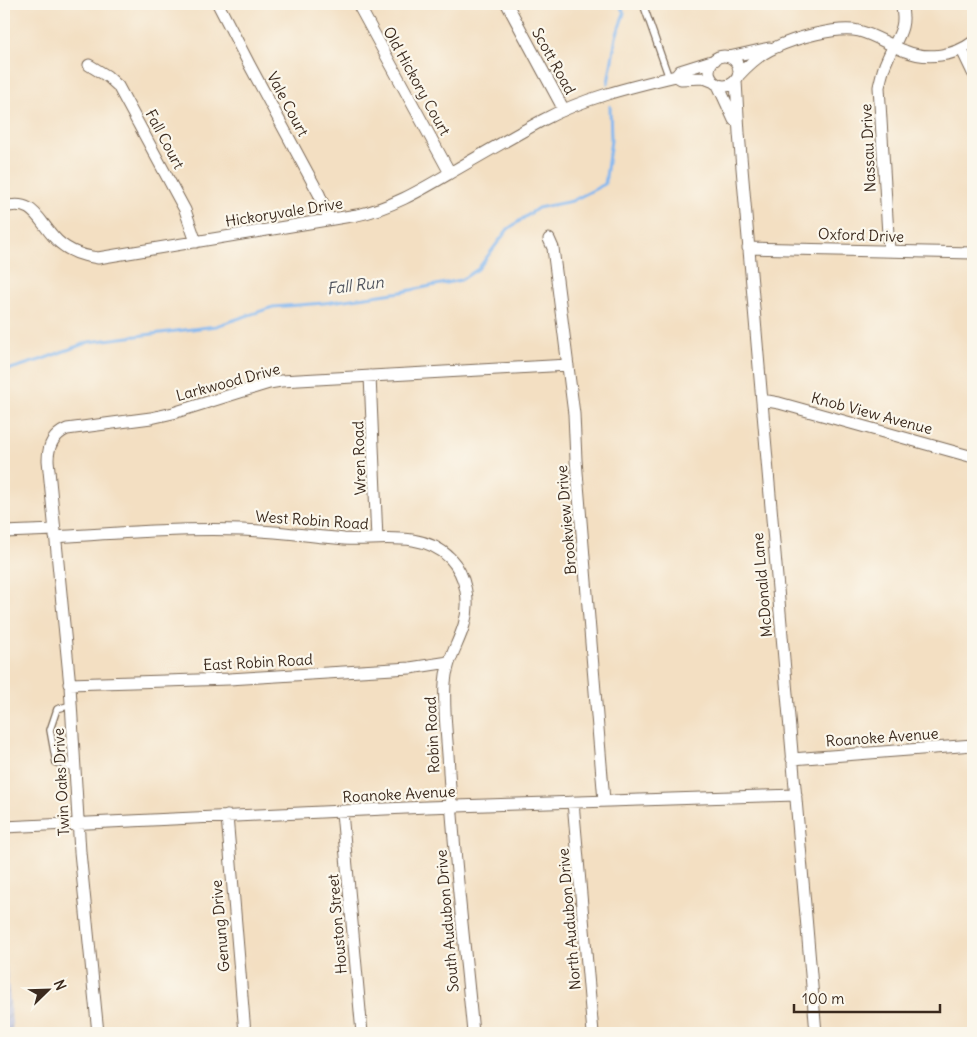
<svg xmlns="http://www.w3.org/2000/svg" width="977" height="1037" font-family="Delius,sans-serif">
  <defs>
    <pattern id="industrial-furrows" width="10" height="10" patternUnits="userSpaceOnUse" patternTransform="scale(1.25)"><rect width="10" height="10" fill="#bdc3de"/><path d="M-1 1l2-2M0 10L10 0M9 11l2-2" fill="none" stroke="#a3a8be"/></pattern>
  </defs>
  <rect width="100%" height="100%" fill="#fbf7ec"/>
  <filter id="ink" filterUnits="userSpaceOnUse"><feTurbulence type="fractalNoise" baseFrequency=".02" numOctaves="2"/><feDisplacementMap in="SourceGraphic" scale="10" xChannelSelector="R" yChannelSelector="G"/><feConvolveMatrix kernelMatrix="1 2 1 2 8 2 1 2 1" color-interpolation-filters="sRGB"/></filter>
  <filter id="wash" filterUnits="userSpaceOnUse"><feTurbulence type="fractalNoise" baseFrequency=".0096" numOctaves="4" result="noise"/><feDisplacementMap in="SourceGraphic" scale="20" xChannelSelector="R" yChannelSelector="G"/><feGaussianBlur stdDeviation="1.12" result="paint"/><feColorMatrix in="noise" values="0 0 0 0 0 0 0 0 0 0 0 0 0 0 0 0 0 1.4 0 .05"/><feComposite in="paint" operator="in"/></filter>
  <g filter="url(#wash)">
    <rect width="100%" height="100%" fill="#f3dfc2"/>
    <path fill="url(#industrial-furrows)" d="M4 937 13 1033H4Z"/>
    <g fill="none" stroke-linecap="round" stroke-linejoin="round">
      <path stroke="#82b7f0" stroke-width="3" d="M608 83 616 37 624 13 619 4
        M4 371 40 360 89 342 216 326 273 307 324 303 401 292 461 280 478 269 508 229 538 208 572 201 605 184 611 140 610 106"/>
    </g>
  </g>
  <g filter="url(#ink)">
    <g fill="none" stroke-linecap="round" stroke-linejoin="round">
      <defs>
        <path id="lane" d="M643 4 669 78
          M71 705 57 709 50 730 56 763 75 768"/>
        <path id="street" d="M218 4 249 64 319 194 329 219
          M358 4 450 173
          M507 4 564 110
          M962 50 973 73
          M709 71a15 15 0 1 1 30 0a15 15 0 1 1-30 0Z
          M729 57 769 48
          M89 65 107 76 118 86 185 210 196 242
          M676 76 680 71 715 60
          M738 76C748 65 760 54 774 48 795 38 837 26 859 31 875 35 889 45 905 51 927 60 955 56 973 42
          M736 81 739 133 816 1033
          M718 85 734 120
          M4 207C33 199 37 218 53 236 64 249 81 256 98 258L357 215C391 208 421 190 450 173 481 155 512 137 543 120 584 98 630 87 676 76L681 79 704 78 714 82
          M549 239 553 248 574 414 576 460 604 801
          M748 248 973 253
          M889 251 879 87C881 78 883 68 887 60 896 38 908 29 901 4
          M370 376 377 539
          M762 400 779 403 973 457
          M4 532 55 530
          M55 537C117 533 180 528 242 530 276 531 310 536 344 539 379 541 422 530 450 558 466 575 471 602 464 625 458 645 446 662 445 683 443 712 448 743 449 772 454 859 465 946 473 1033
          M69 684 229 679 410 668 449 662
          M792 759 973 745
          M573 802 593 1033
          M342 812 362 1033
          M227 816 245 1033
          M4 827 427 807 796 795
          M98 1033 80 852 70 686 48 460C48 446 53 435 67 429L151 418 173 413 269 383 281 381 568 365"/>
      </defs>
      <use href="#lane" stroke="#7b6957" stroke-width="8"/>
      <use href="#street" stroke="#7b6957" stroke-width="13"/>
      <use href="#lane" stroke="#fff" stroke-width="5.5"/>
      <use href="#street" stroke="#fff" stroke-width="11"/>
    </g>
  </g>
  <g text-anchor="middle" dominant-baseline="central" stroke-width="4.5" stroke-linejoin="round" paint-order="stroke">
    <g font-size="15" fill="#3b2a1e" stroke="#fbf7ec">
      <text transform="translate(554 61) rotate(61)">Scott Road</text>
      <text transform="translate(417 81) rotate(61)">Old Hickory Court</text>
      <text transform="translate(288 104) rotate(62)">Vale Court</text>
      <text transform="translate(165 139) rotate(62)">Fall Court</text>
      <text transform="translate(868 148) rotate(-93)">Nassau Drive</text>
      <text transform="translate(284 212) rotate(-9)">Hickoryvale Drive</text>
      <text transform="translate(861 235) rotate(2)">Oxford Drive</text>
      <text transform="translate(228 382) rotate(-15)">Larkwood Drive</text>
      <text transform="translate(872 413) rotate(15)">Knob View Avenue</text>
      <text transform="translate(359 458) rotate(-92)">Wren Road</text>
      <text transform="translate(312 520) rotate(4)">West Robin Road</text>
      <text transform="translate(566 520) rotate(-95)">Brookview Drive</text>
      <text transform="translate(762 585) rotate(-95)">McDonald Lane</text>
      <text transform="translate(258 662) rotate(-3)">East Robin Road</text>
      <text transform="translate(432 735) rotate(-93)">Robin Road</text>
      <text transform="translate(882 737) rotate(-4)">Roanoke Avenue</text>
      <text transform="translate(61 782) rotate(-93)">Twin Oaks Drive</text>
      <text transform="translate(399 794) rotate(-3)">Roanoke Avenue</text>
      <text transform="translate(569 919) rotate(-95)">North Audubon Drive</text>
      <text transform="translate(447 921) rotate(-95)">South Audubon Drive</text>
      <text transform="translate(337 924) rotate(-95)">Houston Street</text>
      <text transform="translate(220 926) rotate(-95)">Genung Drive</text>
    </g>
    <g font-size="16" font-style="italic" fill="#50545d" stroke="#fbf7ec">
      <text transform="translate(355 285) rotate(-7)">Fall Run</text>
    </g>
  </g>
  <rect width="977" height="1037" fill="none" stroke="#fbf7ec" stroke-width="20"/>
  <g transform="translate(48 990) rotate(67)" stroke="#fbf7ec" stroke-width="4" paint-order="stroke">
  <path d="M0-4L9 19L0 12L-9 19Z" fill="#3b2a1e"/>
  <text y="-8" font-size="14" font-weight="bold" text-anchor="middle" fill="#3b2a1e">N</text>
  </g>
  <path d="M794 1004v8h146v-8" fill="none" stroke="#3b2a1e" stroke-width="2.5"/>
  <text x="802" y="1004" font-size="15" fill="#3b2a1e" stroke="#fbf7ec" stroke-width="4" paint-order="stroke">100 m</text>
</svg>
